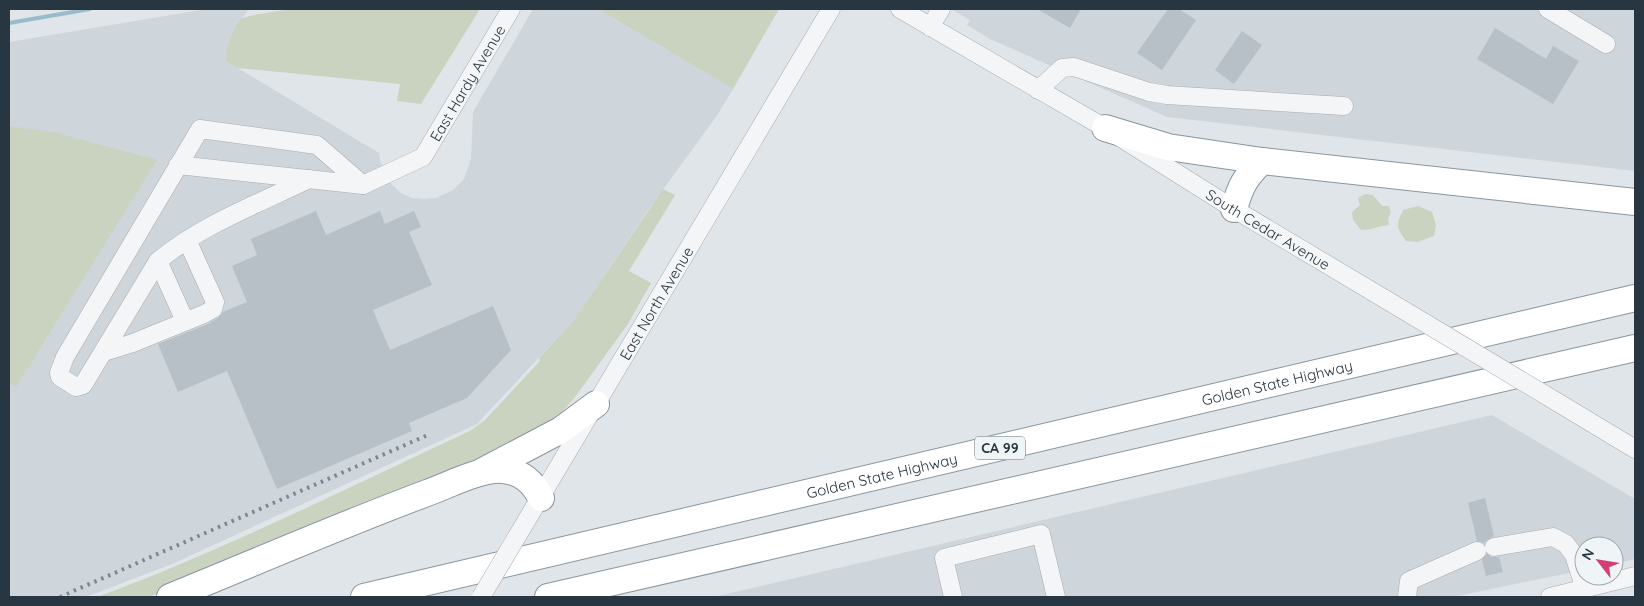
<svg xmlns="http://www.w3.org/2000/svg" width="1644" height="606" font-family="Quicksand,sans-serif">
  <rect width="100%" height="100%" fill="#e0e5e9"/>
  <path fill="#ced5db" d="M207 9H249L235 28 226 61 379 153 381 164 385 175 392 185 401 193 412 198 424 199 436 198 453 190 464 179 471 159 473 112 533 9H598L733 89 718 114 648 210 574 320 477 424 172 564 99 592 85 597H9V42Z
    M951 9H1635V171L1167 117 990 39 967 25 970 20Z
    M1492 415 1635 499V559L1614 564V546H1584V570L1452 597H714Z"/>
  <path fill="#c9d3c0" d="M294 9H480L421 104 397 101 400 84 238 68 226 61C226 51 233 24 243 18 249 15 285 10 294 9Z
    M598 9H779L733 89Z
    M9 126 57 133 157 160 16 387 9 383Z
    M663 189 675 195 629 271 651 283 628 324 575 397 557 418 500 450 149 597H97C224 550 347 488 470 431L485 420 540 361 539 358 574 320Z
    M1365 194 1373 195 1382 206H1389L1391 213 1388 218 1389 225C1377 226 1374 230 1361 230L1353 220 1352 212 1360 205 1358 198Z
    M1418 206 1432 212 1436 225 1434 236 1417 242 1406 241C1396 227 1396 225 1403 210Z"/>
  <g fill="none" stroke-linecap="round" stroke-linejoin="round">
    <path stroke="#99bbcb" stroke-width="4" d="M9 23 90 9"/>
  </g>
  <path fill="#b7c0c6" d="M1037 9H1081L1070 28Z
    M1168 9H1179L1196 20 1162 70 1137 53Z
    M1495 28 1546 59 1553 46 1579 61 1553 104 1477 59Z
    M1242 31 1262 45 1234 84 1215 70Z
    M316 211 326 235 380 211 385 224 414 211 421 227 409 232 432 285 373 310 390 350 493 306 511 350 467 398 409 423 412 431 277 489 227 371 178 392 158 344 208 324 218 318 223 312 247 302 232 266 257 255 251 239Z
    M1485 498 1494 536 1488 539 1484 543 1477 541 1468 503Z
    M1487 554 1491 557H1499L1503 572 1486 576 1482 560Z"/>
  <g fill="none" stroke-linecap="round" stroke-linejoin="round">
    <defs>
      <g id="minor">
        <path id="s1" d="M900 9 1105 128 1234 209 1400 308"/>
        <path d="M1548 9 1606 44"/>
        <path d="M930 27 941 9"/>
        <path d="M1038 90 1062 68 1074 67 1149 92 1167 95 1344 106"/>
        <path d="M178 165 363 185"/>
        <path id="s2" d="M309 179C258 204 203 224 158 261L83 385 76 387 60 377 59 373 65 357 200 129 317 145 363 185 423 157 511 9"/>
        <path d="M158 261 185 321"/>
        <path d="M104 352 133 343 204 314 213 309 215 302 187 240"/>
        <path d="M1557 402 1635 449"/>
        <path id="s3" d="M525 523 831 9"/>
        <path d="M1494 547 1553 537 1566 544 1574 555 1585 589"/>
        <path d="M953 597 944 558 1041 534 1056 597"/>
        <path d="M1407 597 1409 581 1477 551"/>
        <path d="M1550 597 1635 576"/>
      </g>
      <g id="highway">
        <path d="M1105 128 1168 147 1262 161 1635 202"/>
        <path d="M1234 209C1240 187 1245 177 1262 161"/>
        <path d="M483 471 561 430 596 404"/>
        <path d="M170 597C256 562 341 525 427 493 449 485 481 468 503 470 522 472 533 482 541 498"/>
        <path id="s4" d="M364 597 1635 298"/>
        <path d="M548 597 1635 348"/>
      </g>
    </defs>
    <use href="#minor" stroke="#a5adb3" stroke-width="19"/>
    <use href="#highway" stroke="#8796a0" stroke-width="28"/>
    <use href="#minor" stroke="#f3f5f7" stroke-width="18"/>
    <use href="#highway" stroke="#fff" stroke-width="26"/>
    <path stroke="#798893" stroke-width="4" stroke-dasharray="2.5 5" stroke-linecap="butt" d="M60 597 430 434"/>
    <defs>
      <path id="minor-bridge" d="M1400 308 1557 402
        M481 597 525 523"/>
    </defs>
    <use href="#minor-bridge" stroke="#a5adb3" stroke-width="19" stroke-linecap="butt"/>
    <use href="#minor-bridge" stroke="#f3f5f7" stroke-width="18"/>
  </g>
  <g text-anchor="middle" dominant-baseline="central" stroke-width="4" stroke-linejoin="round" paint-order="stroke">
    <rect fill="#eff4f7" stroke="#646f78" stroke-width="1" x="975" y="436.5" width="50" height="23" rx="4"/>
    <g font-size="14" font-weight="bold" fill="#283641">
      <text x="1000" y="448">CA 99</text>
    </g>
    <g font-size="15" fill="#283641" stroke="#eff4f7">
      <text stroke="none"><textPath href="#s2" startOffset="961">East Hardy Avenue</textPath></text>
      <text stroke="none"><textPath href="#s1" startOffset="429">South Cedar Avenue</textPath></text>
      <text stroke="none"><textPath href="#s3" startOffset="256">East North Avenue</textPath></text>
      <text stroke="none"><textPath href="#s4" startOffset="938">Golden State Highway</textPath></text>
      <text stroke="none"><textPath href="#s4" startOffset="532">Golden State Highway</textPath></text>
    </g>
  </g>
  <rect width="1644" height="606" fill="none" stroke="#283641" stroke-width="20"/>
  <g transform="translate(1599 561) rotate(301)"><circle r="24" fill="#eff4f7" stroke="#9fa8ae"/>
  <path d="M0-4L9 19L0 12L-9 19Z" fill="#d24073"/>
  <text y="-8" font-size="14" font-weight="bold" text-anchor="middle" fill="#283641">N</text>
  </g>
</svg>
